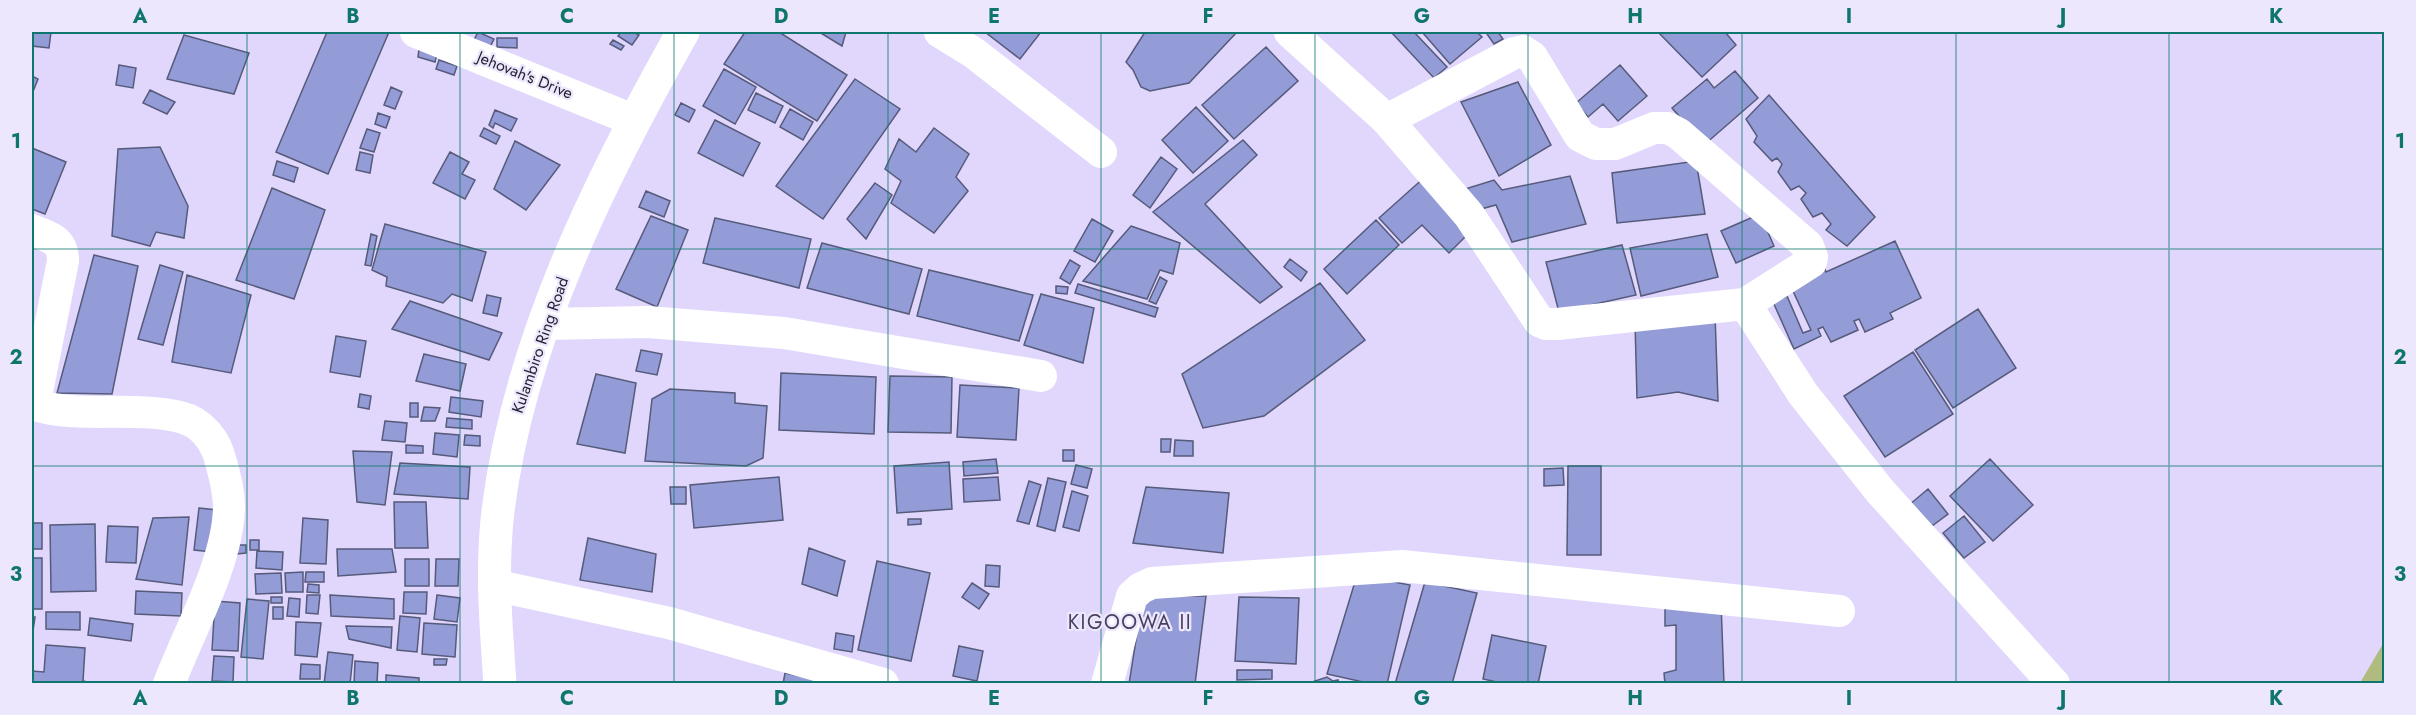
<svg xmlns="http://www.w3.org/2000/svg" width="2416" height="715" font-family="Jost,sans-serif">
  <rect width="100%" height="100%" fill="#e1d7fc"/>
  <path fill="#afbb7f" d="M2384 642V683H2360Z"/>
  <path fill="#939cd7" stroke="#565a7b" stroke-width="1.5" d="M32 32H51L49 48 32 46Z
    M327 32H389L328 174 276 152Z
    M478 32 494 39 490 47 474 40Z
    M621 32H633L639 35 632 45 618 36Z
    M745 32H779L847 75 817 121 724 64Z
    M819 32H846L842 46Z
    M985 32H1041L1020 59Z
    M1145 32H1233L1236 33 1189 83 1150 91 1141 87 1133 70 1126 62Z
    M1391 32H1414L1447 67 1434 78Z
    M1422 32H1477L1482 37 1450 64Z
    M1491 32H1498L1503 39 1494 44 1487 34Z
    M1658 32H1725L1736 45 1702 77Z
    M184 35 249 53 234 94 167 79Z
    M497 38H517V48L497 47Z
    M613 40 624 46 621 50 610 44Z
    M1266 47 1298 81 1234 139 1202 105Z
    M419 49 437 54 435 62 418 57Z
    M439 60 457 66 454 75 436 69Z
    M119 65 136 68 133 88 116 85Z
    M1620 65 1647 96 1618 121 1603 104 1588 117 1576 103Z
    M724 69 756 87 735 124 703 106Z
    M1735 71 1758 98 1704 145 1672 108 1707 79 1714 88Z
    M32 76 38 79 32 94Z
    M855 79 900 109 823 219 776 186Z
    M1518 82 1551 145 1499 176 1461 102Z
    M391 87 402 92 395 109 384 105Z
    M150 90 175 102 167 114 143 103Z
    M756 93 783 106 775 123 748 110Z
    M1769 95 1875 217 1847 246 1826 230 1831 224 1822 213 1813 217 1801 199 1806 193 1799 186 1791 190 1778 172 1782 164 1777 158 1772 161 1754 142 1757 136 1746 119Z
    M681 103 695 110 689 122 675 115Z
    M1196 107 1228 141 1193 173 1162 140Z
    M790 109 813 122 803 140 780 127Z
    M495 110 517 119 511 131 495 123 493 128 489 125Z
    M378 113 390 117 386 128 375 124Z
    M715 120 760 143 743 176 698 153Z
    M484 128 500 136 496 144 480 136Z
    M934 128 969 154 956 177 968 191 934 233 891 203 901 181 885 169 899 139 916 152Z
    M367 129 380 133 374 152 360 148Z
    M1243 140 1257 155 1205 204 1282 287 1260 303 1153 212Z
    M515 141 560 165 526 210 494 189Z
    M160 147 188 206 184 238 156 232 150 246 112 236 118 149Z
    M32 148 66 162 45 214 32 209Z
    M360 152 373 155 370 173 356 170Z
    M450 152 469 162 462 174 475 180 465 199 433 183Z
    M1161 157 1177 169 1150 208 1133 195Z
    M277 161 298 168 294 182 273 175Z
    M1696 161 1705 214 1617 223 1612 173Z
    M1426 176 1475 227 1449 253 1422 225 1402 243 1379 218Z
    M1570 176 1586 224 1512 242 1496 205 1470 212 1462 190 1494 180 1502 190Z
    M875 183 892 195 866 239 847 219Z
    M272 188 325 210 294 299 236 280Z
    M646 191 670 201 664 217 639 207Z
    M1760 214 1774 246 1736 263 1721 231Z
    M651 216 688 230 657 307 616 289Z
    M715 218 811 239 799 288 703 263Z
    M1092 219 1113 231 1095 262 1074 251Z
    M1376 220 1399 245 1347 294 1324 269Z
    M385 224 486 252 472 301 452 294 443 303 386 286 387 277 372 270Z
    M1131 226 1180 243 1173 274 1160 270 1147 299 1083 281Z
    M371 234 377 236 371 266 365 265Z
    M1707 234 1718 277 1641 296 1630 248Z
    M1895 241 1921 298 1890 313 1893 319 1865 332 1859 319 1854 321 1858 330 1831 342 1823 327 1818 329 1821 336 1794 349 1773 302 1787 296 1803 333 1811 330 1792 289 1824 267 1826 272Z
    M822 243 922 269 909 314 807 288Z
    M1622 245 1636 295 1559 312 1546 262Z
    M94 255 138 266 112 394 57 393Z
    M1290 259 1307 272 1301 281 1284 267Z
    M1070 260 1080 266 1070 284 1060 278Z
    M160 265 183 272 163 345 138 339Z
    M929 270 1033 295 1019 341 917 316Z
    M187 275 251 295 231 373 172 362Z
    M1160 277 1167 281 1156 304 1149 301Z
    M1320 283 1365 340 1264 416 1203 428 1182 374Z
    M1078 284 1158 308 1155 317 1075 293Z
    M1056 286 1068 287 1067 294 1056 293Z
    M1041 294 1094 308 1083 363 1024 345Z
    M487 295 501 298 497 316 483 313Z
    M410 301 502 333 489 360 392 329Z
    M1978 309 2016 368 1953 408 1915 350Z
    M1715 314 1718 401 1678 392 1637 398 1635 322Z
    M336 336 366 341 360 377 330 372Z
    M641 350 662 354 657 375 636 371Z
    M1913 352 1953 414 1885 457 1844 396Z
    M424 354 466 364 460 391 416 381Z
    M781 373 876 377 874 434 779 430Z
    M596 374 636 383 625 453 577 444Z
    M890 376 952 377 951 433 888 432Z
    M960 385 1019 388 1016 440 957 437Z
    M670 389 735 393V403L767 406 763 458 746 466 645 461 652 399Z
    M360 394 371 396 369 409 358 407Z
    M451 397 483 401 481 417 449 412Z
    M410 403H418V417H410Z
    M424 407 440 408 435 421H421Z
    M447 418 472 420V429L446 427Z
    M385 421 407 423 405 442 382 440Z
    M435 433 459 435 457 457 433 454Z
    M465 435 480 436V446L464 445Z
    M1161 439H1171L1170 452H1161Z
    M1175 440 1193 441V456H1174Z
    M406 445 423 446V453H406Z
    M1063 450H1074V461H1063Z
    M353 451 392 452 385 505 357 502Z
    M996 459 998 473 964 476 963 462Z
    M1990 459 2033 505 1993 541 1950 496Z
    M949 462 952 509 897 513 894 466Z
    M400 463 470 467 468 499 394 494Z
    M1076 465 1092 469 1087 488 1071 484Z
    M1568 466H1601V555H1567Z
    M1563 468 1564 485 1544 486V469Z
    M779 477 783 520 694 528 690 485Z
    M998 477 1000 500 964 502 963 479Z
    M1048 478 1066 482 1055 531 1037 526Z
    M1029 481 1041 485 1029 524 1017 521Z
    M670 487H686V504H671Z
    M1146 487 1229 493 1223 553 1133 543Z
    M1928 489 1948 514 1928 529 1909 505Z
    M1072 491 1088 496 1079 531 1063 527Z
    M394 502H426L428 548H395Z
    M199 508 217 510 212 552 194 550Z
    M1964 516 1985 542 1964 558 1943 533Z
    M189 517 182 585 136 579 153 518Z
    M303 518 328 520 326 564 300 563Z
    M908 519H921V524L908 525Z
    M32 523H42V549H32Z
    M95 524 96 591 51 592 50 525Z
    M108 526 138 527 136 563 106 562Z
    M588 538 656 554 652 592 580 580Z
    M250 540H259V550H250Z
    M236 545H246V553L237 554Z
    M809 548 845 561 837 596 802 584Z
    M337 549H392L396 572 338 576Z
    M257 551 283 552 282 570 256 568Z
    M32 558H42V609H32Z
    M405 559H429V586H405Z
    M436 559H459L458 586H435Z
    M877 561 930 573 911 661 858 650Z
    M986 565 1000 566 999 587 985 586Z
    M303 572V592H286L285 573Z
    M306 572H324V582H305Z
    M281 573 282 593 256 594 255 574Z
    M1357 575 1410 585 1387 684H1372L1327 674Z
    M1425 582 1477 593 1452 684H1395Z
    M972 583 989 594 979 609 962 597Z
    M308 584 319 585V593L307 592Z
    M136 591 182 593 181 616 135 614Z
    M404 592H427L426 614 403 613Z
    M307 595H320L318 614 306 613Z
    M330 595 394 599V619L331 616Z
    M437 595 460 598 457 622 434 619Z
    M1143 596H1206L1195 684H1129Z
    M271 597H282V603H271Z
    M1239 597 1299 598 1296 664 1235 661Z
    M289 598 300 599 299 617 287 616Z
    M247 599 269 601 263 659 241 657Z
    M215 601 240 603 238 651 212 650Z
    M1721 602 1724 684H1665L1664 673 1676 670V625L1665 626V604Z
    M273 607H283V619H273Z
    M46 612H80V630L46 629Z
    M400 616 420 618 417 652 397 650Z
    M32 617H35L33 631H32Z
    M90 618 133 624 131 641 88 635Z
    M296 622 321 623 317 657 295 655Z
    M424 623 457 625 455 657 422 654Z
    M346 626 392 627 391 648 349 639Z
    M836 633 854 636 852 652 834 649Z
    M1492 635 1546 646 1538 684H1506L1483 679Z
    M46 645 85 648 83 681 97 684H32V671L44 672Z
    M959 646 983 651 977 681 953 676Z
    M328 652 353 655 350 684H324Z
    M214 656 234 657 233 682 212 681Z
    M434 659H447L446 665H434Z
    M355 661 378 663 377 684H354Z
    M301 664 320 665V679H300Z
    M1237 670H1272V679L1237 680Z
    M785 673 829 682 828 684H783Z
    M386 675 419 678V684H386Z
    M1327 677 1333 681 1338 680 1339 684H1306Z"/>
  <g fill="none" stroke-linecap="round" stroke-linejoin="round">
    <path stroke="#fff" stroke-width="32" d="M416 32 633 120
      M940 32 974 53 1101 152
      M1290 32 1387 120 1469 215 1539 321 1546 324H1557L1745 304 1811 262 1812 257 1808 246 1679 134 1668 128H1654L1615 144H1596L1580 136 1532 57 1523 51 1514 53 1387 120
      M32 230C50 238 63 239 63 261L37 392 39 406C81 418 135 406 180 417 202 422 216 441 221 462 225 477 229 491 229 507 228 563 189 631 169 684
      M1745 304 1803 394 1880 491 2054 684
      M544 324 648 322 784 333 1041 376
      M494 585 669 623 883 684
      M1107 684 1132 596 1141 588 1152 583 1402 566 1839 611"/>
    <path stroke="#fff" stroke-width="33" d="M500 684C496 626 491 569 498 511 519 341 600 179 683 32"/>
  </g>
  <path fill="none" stroke="#0f766e" stroke-width="1.5" stroke-opacity="0.55" d="M247 32V684M460 32V684M674 32V684M888 32V684M1101 32V684M1315 32V684M1528 32V684M1742 32V684M1956 32V684M2169 32V684M32 249H2384M32 466H2384"/>
  <g text-anchor="middle" dominant-baseline="central" stroke-width="4.5" stroke-linejoin="round" paint-order="stroke">
    <g font-size="16" fill="#231f2d" stroke="#ece7fd">
      <text transform="translate(525 75) rotate(22)">Jehovah's Drive</text>
      <text transform="translate(540 345) rotate(-71)">Kulambiro Ring Road</text>
    </g>
    <g font-size="20" letter-spacing="1.5" fill="#49405f" stroke="#ece7fd">
      <text x="1130" y="622">KIGOOWA II</text>
    </g>
  </g>
  <rect width="2416" height="715" fill="none" stroke="#ece7fd" stroke-width="66"/>
  <rect x="33" y="33" width="2350" height="649" fill="none" stroke="#0f766e" stroke-width="2"/>
  <g font-size="20" text-anchor="middle" font-weight="bold" fill="#0f766e">
    <text x="140" y="23">A</text>
    <text x="353" y="23">B</text>
    <text x="567" y="23">C</text>
    <text x="781" y="23">D</text>
    <text x="994" y="23">E</text>
    <text x="1208" y="23">F</text>
    <text x="1422" y="23">G</text>
    <text x="1635" y="23">H</text>
    <text x="1849" y="23">I</text>
    <text x="2063" y="23">J</text>
    <text x="2276" y="23">K</text>
    <text x="16" y="148">1</text>
    <text x="2400" y="148">1</text>
    <text x="16" y="364">2</text>
    <text x="2400" y="364">2</text>
    <text x="16" y="581">3</text>
    <text x="2400" y="581">3</text>
    <text x="140" y="705">A</text>
    <text x="353" y="705">B</text>
    <text x="567" y="705">C</text>
    <text x="781" y="705">D</text>
    <text x="994" y="705">E</text>
    <text x="1208" y="705">F</text>
    <text x="1422" y="705">G</text>
    <text x="1635" y="705">H</text>
    <text x="1849" y="705">I</text>
    <text x="2063" y="705">J</text>
    <text x="2276" y="705">K</text>
  </g>
</svg>
